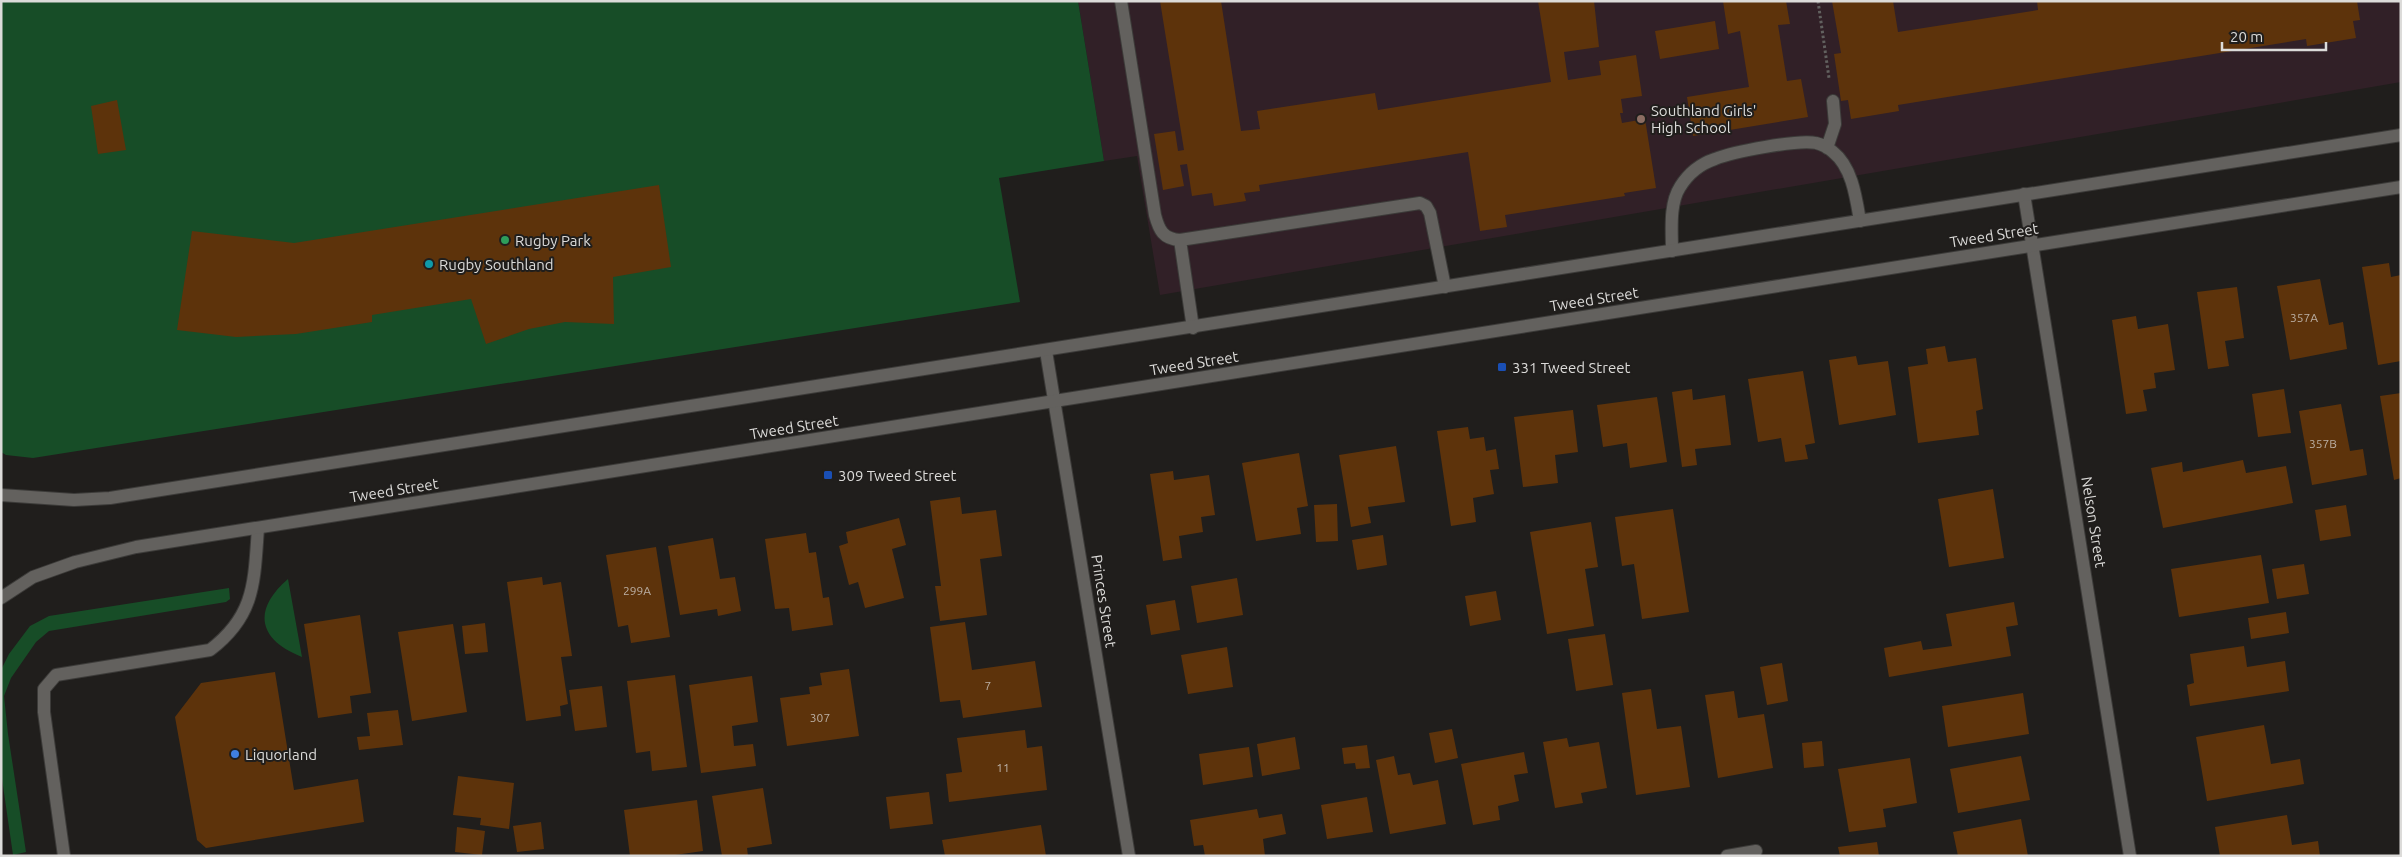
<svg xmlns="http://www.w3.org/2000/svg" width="2402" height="857" font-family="Ubuntu,sans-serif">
  <rect width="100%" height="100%" fill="#201e1c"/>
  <path fill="#312027" d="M1078 1H2401V82L1160 295 1137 156 1104 161Z"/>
  <path fill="#174d27" d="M1 1H1078L1104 161 999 178 1020 302 33 458 6 455 1 452Z
    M288 579 302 657C258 640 252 610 288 579Z
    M229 588 230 599 226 602 49 631 36 642 11 678 4 696 8 734 26 852 13 855 1 772V670L9 654 30 626 49 616Z"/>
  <path fill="#5d330b" d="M1160 1H1221L1241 131 1260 129 1257 111 1375 93 1378 110 1551 82 1538 1H1594L1599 47 1564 52 1568 80 1601 75 1599 61 1636 55 1642 96 1621 99 1623 113H1620L1622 123 1645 119 1656 188 1624 193 1625 196 1505 215 1507 227 1480 231 1468 152 1259 185 1260 191 1244 193 1246 201 1214 206 1212 193 1192 196 1187 164 1180 165 1184 186 1163 190 1154 134 1175 131 1178 151 1184 150Z
    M1723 1H1786L1790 24 1778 25 1787 81 1801 79 1808 117 1693 136 1687 97 1749 87 1740 31 1728 34Z
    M1832 1H1893L1898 32 2038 10 2037 1H2357L2360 20 2353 21 2356 38 2307 46 2306 39 1898 105 1899 111 1851 119 1848 100 1841 101 1834 54 1841 53Z
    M1715 21 1719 49 1660 59 1655 31Z
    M117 100 126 150 98 154 91 106Z
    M659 185 671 267 613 277 614 324 565 322 529 329 486 344 471 299 372 315V322L296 334 236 337 177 330 192 231 294 243Z
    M2389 263 2391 277 2401 275V361L2378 365 2362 267Z
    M2320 279 2329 325 2343 322 2347 349 2290 360 2277 286Z
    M2237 287 2244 338 2225 341 2229 366 2208 369 2197 292Z
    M2136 316 2138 329 2168 324 2175 370 2154 373 2156 388 2143 390 2147 411 2126 414 2112 320Z
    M1945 346 1948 362 1976 358 1983 409 1976 411 1979 435 1918 443 1908 367 1928 364 1926 349Z
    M1856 356 1858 365 1888 361 1896 415 1839 425 1829 360Z
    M1803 371 1815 443 1805 445 1808 459 1785 462 1781 438 1758 442 1748 379Z
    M1692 389 1693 400 1725 395 1731 445 1695 449 1697 465 1682 467 1672 392Z
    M2284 389 2291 433 2258 437 2252 394Z
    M2401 393V478L2394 480 2380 396Z
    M1657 397 1667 462 1630 468 1627 443 1603 447 1597 405Z
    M2341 404 2350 451 2363 449 2367 475 2312 485 2299 411Z
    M1573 410 1578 452 1555 455 1558 483 1523 487 1514 417Z
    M1468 427 1470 439 1484 437 1486 451 1496 449 1499 469 1490 470 1494 494 1473 498 1476 522 1451 526 1437 431Z
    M1396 446 1405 502 1368 507 1371 523 1351 527 1339 455Z
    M1299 453 1308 506 1297 508 1301 534 1256 541 1242 463Z
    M2243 460 2246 473 2286 466 2293 503 2163 528 2151 468 2182 462 2183 472Z
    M1173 471 1174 480 1209 475 1215 515 1201 517 1203 532 1179 536 1182 558 1163 561 1150 474Z
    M1993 489 2004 558 1949 567 1938 499Z
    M960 497 962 514 996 510 1002 556 980 559 987 615 940 621 935 586H941L930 501Z
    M1337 504 1338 541 1316 542 1314 505Z
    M2346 505 2351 536 2320 541 2315 510Z
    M1673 509 1689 612 1642 619 1634 564 1622 566 1615 517Z
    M899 518 906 545 892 549 904 598 865 608 858 582 849 585 839 546 848 543 846 532Z
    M1591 522 1598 567 1585 569 1594 626 1547 634 1530 532Z
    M806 533 809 553 816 552 823 598 829 597 833 625 792 631 789 608 775 609 765 539Z
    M1383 535 1387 565 1357 570 1352 540Z
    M713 538 720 579 735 577 741 611 718 616 717 609 680 615 668 546Z
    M656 547 670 637 631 643 628 625 618 627 606 555Z
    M2261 555 2269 603 2179 617 2171 569Z
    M2304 564 2309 594 2277 599 2272 569Z
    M542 577 543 585 561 582 572 656 561 657 568 704 560 706 561 716 526 721 507 582Z
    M1237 578 1243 615 1197 623 1191 586Z
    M1496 591 1501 620 1470 626 1465 596Z
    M1175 600 1180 630 1151 635 1146 605Z
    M2014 602 2018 625 2006 627 2011 656 1889 677 1884 648 1921 641 1923 650 1952 646 1946 614Z
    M2286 612 2289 633 2251 639 2248 618Z
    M360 615 371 693 350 696 352 713 318 718 304 624Z
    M965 622 972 670 1035 661 1042 707 963 718 960 700 940 702 930 627Z
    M485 623 488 652 465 654 462 626Z
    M453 624 467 712 412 721 398 632Z
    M1605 634 1613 685 1576 691 1568 639Z
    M2244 646 2247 667 2285 661 2289 691 2190 706 2187 685 2194 683 2190 654Z
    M1227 647 1233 687 1188 694 1181 655Z
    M1782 663 1788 701 1767 705 1760 667Z
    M849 669 859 736 787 746 780 698 810 694 809 687 822 685 820 673Z
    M275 672 294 790 358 779 364 822 206 848 197 840 175 717 201 683Z
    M675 675 687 767 652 771 650 751 636 753 627 681Z
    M752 676 758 722 732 726 734 746 753 744 756 766 701 773 689 685Z
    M602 686 607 727 575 731 569 690Z
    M1651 689 1657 729 1681 726 1690 787 1636 795 1622 693Z
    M1734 691 1738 718 1764 714 1773 768 1718 778 1705 695Z
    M2023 693 2029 734 1948 747 1942 706Z
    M398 710 403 745 359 750 357 737 370 736 367 713Z
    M2264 725 2271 764 2300 759 2304 784 2207 801 2196 737Z
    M1452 729 1458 758 1435 763 1429 733Z
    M1025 730 1027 748 1042 746 1047 790 949 802 946 774 962 772 957 738Z
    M1295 737 1300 769 1262 776 1257 744Z
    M1567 738 1569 747 1599 742 1607 788 1581 793 1583 803 1555 808 1543 742Z
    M1822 741 1824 766 1804 768 1802 743Z
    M1367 745 1370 768 1356 769 1355 763 1344 764 1342 748Z
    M1249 747 1253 777 1203 785 1199 754Z
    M1524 752 1528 773 1514 775 1519 801 1498 806 1500 820 1473 825 1461 764Z
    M1394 756 1398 775 1410 773 1413 785 1438 780 1446 824 1390 834 1376 760Z
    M2021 756 2030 800 1958 813 1950 769Z
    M1910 758 1917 803 1883 809 1886 827 1849 832 1838 769Z
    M458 776 514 783 509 829 480 825 481 818 453 815Z
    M763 788 772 844 747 848 748 856H722L712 796Z
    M929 792 933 824 890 829 886 797Z
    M1367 797 1373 832 1327 839 1321 805Z
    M697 800 703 851 668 856H630L624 810Z
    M1257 809 1259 818 1282 814 1286 834 1263 839 1265 856H1205L1203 845 1194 846 1190 820Z
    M2287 815 2292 845 2318 841 2320 856H2220L2215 827Z
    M2021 819 2028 856H1958L1953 832Z
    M541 822 544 849 517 852 513 826Z
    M1041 825 1046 856H945L942 840Z
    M457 827 485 831 482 855 455 852Z
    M1877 842 1879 856H1840L1838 847Z"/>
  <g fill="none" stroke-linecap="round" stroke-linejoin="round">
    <defs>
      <path id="service" d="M1121 1 1155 215C1159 230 1163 239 1180 240L1420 203 1426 206 1430 213 1445 287
        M1827 148 1835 124 1833 101
        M1180 240 1193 328
        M1672 251C1672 231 1669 204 1680 187 1688 174 1700 164 1715 159 1732 152 1799 139 1816 143 1821 144 1829 148 1833 152 1852 167 1856 197 1860 221
        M64 856 44 712V689L56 675 210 650C256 615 254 581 258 528"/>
      <path id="minor" d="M2024 194 2130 856
        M1046 351 1129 856
        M1727 856 1756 851"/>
      <path id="secondary" d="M1 495 74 500 110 498 2401 135
        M1 598 33 577 75 562 136 547 2401 187"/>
    </defs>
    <use href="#service" stroke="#3c3b39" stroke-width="14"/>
    <use href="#minor" stroke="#3c3b39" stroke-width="14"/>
    <use href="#secondary" stroke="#3c3b39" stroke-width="14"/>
    <path stroke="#62615f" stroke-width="3" stroke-dasharray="2.5 2.5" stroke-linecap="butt" d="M1818 1 1829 78"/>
    <use href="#service" stroke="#63615e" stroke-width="12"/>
    <use href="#minor" stroke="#63615e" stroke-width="12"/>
    <use href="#secondary" stroke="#63615e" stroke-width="12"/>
  </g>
  <circle fill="#8d6e63" stroke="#201e1c" stroke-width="2" cx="1641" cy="119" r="5"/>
  <circle fill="#2e9e5b" stroke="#201e1c" stroke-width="2" cx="505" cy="240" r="5"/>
  <circle fill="#0f9aa8" stroke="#201e1c" stroke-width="2" cx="429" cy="264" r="5"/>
  <g fill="#1a4fb4" stroke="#201e1c" stroke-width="2">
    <rect x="1497" y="362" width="10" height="10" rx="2.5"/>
    <rect x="823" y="470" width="10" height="10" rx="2.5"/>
  </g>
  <circle fill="#3f7fe0" stroke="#201e1c" stroke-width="2" cx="235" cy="754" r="5"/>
  <g text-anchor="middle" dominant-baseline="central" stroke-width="4" stroke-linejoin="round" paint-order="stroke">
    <g font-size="12" fill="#bcb1a6">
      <text x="2304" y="317">357A</text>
      <text x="2323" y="443">357B</text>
      <text x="637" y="590">299A</text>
      <text x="988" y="685">7</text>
      <text x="820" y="717">307</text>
      <text x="1003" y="767">11</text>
    </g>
    <g font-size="15" fill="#dcdbd9" stroke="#201e1c" text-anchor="start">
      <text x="1651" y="110">Southland Girls'<tspan x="1651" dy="17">High School</tspan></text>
      <text x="515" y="240">Rugby Park</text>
      <text x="439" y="264">Rugby Southland</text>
      <text x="1512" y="367">331 Tweed Street</text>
      <text x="838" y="475">309 Tweed Street</text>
      <text x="245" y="754">Liquorland</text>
    </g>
    <g font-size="15" fill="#dcdbd9" stroke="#201e1c">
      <text transform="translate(1994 235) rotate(-9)">Tweed Street</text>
      <text transform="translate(1594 299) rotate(-9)">Tweed Street</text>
      <text transform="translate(1194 363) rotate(-9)">Tweed Street</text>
      <text transform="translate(794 427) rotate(-9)">Tweed Street</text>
      <text transform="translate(394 490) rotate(-9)">Tweed Street</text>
      <text transform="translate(2094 522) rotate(81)">Nelson Street</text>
      <text transform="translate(1104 601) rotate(81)">Princes Street</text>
    </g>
  </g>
  <rect width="2402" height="857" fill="none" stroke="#dcdbd9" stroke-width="5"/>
  <path d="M2222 42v8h104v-8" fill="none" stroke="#dcdbd9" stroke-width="2.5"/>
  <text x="2230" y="42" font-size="15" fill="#dcdbd9" stroke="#201e1c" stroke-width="4" paint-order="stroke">20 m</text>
</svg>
